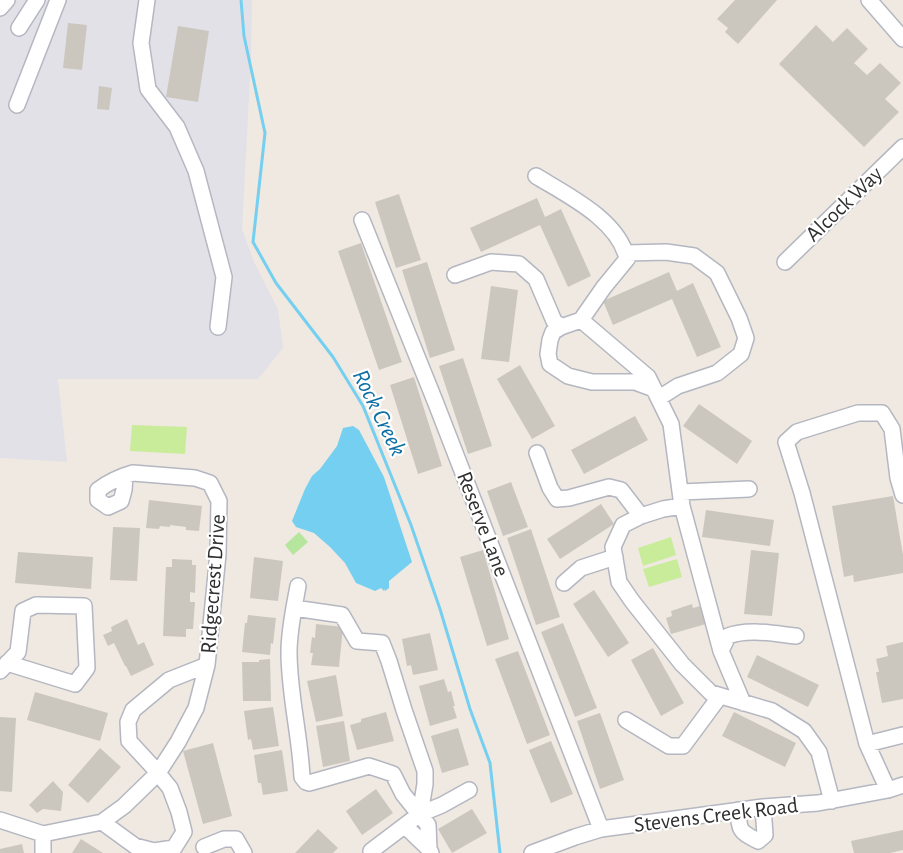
<svg xmlns="http://www.w3.org/2000/svg" width="903" height="853" font-family="'Alegreya Sans',sans-serif">
  <rect width="100%" height="100%" fill="#efe9e1"/>
  <path fill="#e3e1e8" d="M0 0H252L251 60 242 229 255 264 278 309 283 348 258 379H58L67 462 0 458Z"/>
  <path fill="#b6e59e" d="M299 532 308 542 293 555 285 545Z"/>
  <path fill="#c9ec9a" d="M132 425 187 427 185 454 130 451Z
    M671 537 676 555 643 566 638 548Z
    M677 559 682 577 649 587 643 569Z"/>
  <path fill="#75cff0" d="M353 426 359 430 384 477 412 562 389 581V588L385 591V589L384 591 381 588 375 591 356 583 345 563 330 547 314 533 296 527 292 521 305 489 312 476 320 469 337 446 343 428Z"/>
  <g fill="none" stroke-linecap="round" stroke-linejoin="round">
    <path stroke="#75cff0" stroke-width="3" d="M241 0 244 36 265 133 253 242 276 283 333 357 363 406 411 525 440 609 470 709 490 763 500 853"/>
  </g>
  <path fill="#cbc7bf" d="M735 0H777L738 44 725 32 728 28 717 19Z
    M68 23 87 25 82 70 63 68Z
    M816 25 833 42 847 28 868 49 854 63 867 75 880 63 901 83 885 99 899 112 864 147 779 64Z
    M178 26 209 31 198 102 166 97Z
    M99 86 112 88 109 110 97 109Z
    M399 194 421 260 396 268 375 202Z
    M537 198 545 217 561 209 591 276 568 287 540 225 481 252 470 228Z
    M361 243 402 362 379 370 338 251Z
    M427 262 455 350 430 358 402 270Z
    M669 272 677 291 693 283 721 347 697 357 672 299 613 325 603 301Z
    M491 286 518 290 509 362 481 359Z
    M463 358 492 446 468 454 439 366Z
    M520 365 555 426 532 439 497 379Z
    M414 377 442 466 418 474 390 385Z
    M699 404 752 441 737 464 683 426Z
    M635 416 648 440 584 474 571 450Z
    M511 482 528 527 503 536 487 491Z
    M893 496 903 555V573L854 582 853 575 844 577 832 506Z
    M149 500 202 506 199 531 186 530V527L170 525V527L160 526 159 529 146 528Z
    M601 504 614 524 560 559 547 539Z
    M706 510 774 520 770 546 702 537Z
    M113 527 140 528 137 581 110 580Z
    M531 529 560 617 536 625 507 538Z
    M483 550 509 639 487 646 460 557Z
    M751 550 779 553 772 616 744 614Z
    M18 552 93 557 91 589 15 583Z
    M254 557 283 561 278 601 250 598Z
    M172 559 192 560V565H196L195 593 190 592V602H195L193 629H186V637L163 636 166 567H172Z
    M594 590 629 643 608 657 573 604Z
    M692 604 693 608 700 606 706 624 671 634 666 618 672 616 671 611Z
    M248 615 276 618 273 644 271 643 270 655 242 652 245 623H247Z
    M127 619 138 645 144 642 154 665 131 676 126 666H125L114 643 108 646 103 635 112 631 111 627Z
    M563 623 597 708 575 717 541 632Z
    M316 624 343 627 339 667 311 665 313 653H310L312 637 315 638Z
    M430 633 438 670 413 675 411 665 407 666 402 639Z
    M903 642V699L882 703 876 672H879L876 659 888 656 886 646Z
    M653 648 684 703 661 716 631 660Z
    M518 651 550 735 527 744 495 659Z
    M757 655 819 685 808 707 747 677Z
    M270 659 271 701H243L242 662H259V660Z
    M336 675 343 716 316 722 307 681Z
    M444 679 448 692 451 691 455 706H453L457 718 430 726 419 686Z
    M35 692 108 713 100 741 27 720Z
    M273 707 279 746 253 750 251 739 248 740 244 711Z
    M386 712 394 741 357 750 350 725 361 722V719Z
    M734 712 796 743 785 767 722 736Z
    M600 713 624 780 600 789 577 721Z
    M0 717 16 718 12 792 0 791Z
    M344 721 350 761 323 767 316 726Z
    M458 728 469 765 442 773 431 736Z
    M551 741 573 794 551 803 529 750Z
    M213 743 232 816 203 824 183 751Z
    M100 748 121 767 88 803 68 785Z
    M282 750 288 791 263 795 261 783H258L254 755Z
    M53 781 63 792 61 811 43 809 37 813 29 805Z
    M376 789 393 813 362 835 346 811Z
    M472 809 487 833 452 853 438 829Z
    M318 829 338 848 333 853H295Z
    M903 830V850L890 853H854L851 841Z
    M81 839 103 853H72Z
    M22 844 24 853H0V849Z"/>
  <g fill="none" stroke-linecap="round" stroke-linejoin="round">
    <defs>
      <path id="minor" d="M147 0 141 43 148 89 177 127 196 171 224 277 218 327
        M869 0 903 39
        M0 8 7 0
        M19 28 37 0
        M17 105 58 0
        M536 176C567 195 619 220 627 259L604 287 581 320 561 327 553 332 550 340 548 354 550 364 568 376 592 382H635L654 389
        M362 220 435 401 601 829
        M626 253 666 252 694 256 717 273 739 318 746 338 741 354 717 373 678 386 659 398
        M785 262 903 147
        M455 275 491 262 519 264 536 279 554 321 561 327
        M581 320 648 377 671 424 682 506 721 651 743 703
        M537 453 550 488 557 499 569 498 609 487 621 490 641 516
        M681 492 749 489
        M682 506 663 509 641 516 623 525 613 547 619 582 632 601 682 664 711 693 772 711 804 731 819 752 832 801
        M564 583 581 568 615 557
        M298 586C294 608 289 630 289 652 289 694 300 735 302 777L306 782 309 783 369 766 393 774 403 794 428 825 429 849 431 853
        M294 608 342 615 357 641 382 643 389 661 404 710 425 771V784L420 814
        M721 651 728 636C748 628 776 634 796 636
        M0 671 18 652 23 611 36 605 84 606 87 668 75 684 7 663
        M626 720 669 746H683L720 696
        M867 744 903 735
        M888 790 867 744 802 493 786 442 797 432 858 413H882L892 429 898 478 903 495
        M738 810C739 832 740 831 758 841L765 835 763 807
        M0 820 43 834V853
        M102 822 135 846 154 851 174 848 184 832 179 812 170 788 152 766 129 741 128 722 133 710 169 680 207 665
        M405 826 429 849
        M43 834 102 822 124 806 158 773 178 742 196 708 207 665 218 554 219 501 210 483 195 478 133 473C119 477 110 481 98 490V500L108 507 121 501 124 490 125 476
        M204 847 224 839H236L244 853
        M371 851 420 814 442 805 469 790
        M532 853 575 837 601 829 763 807 818 803 888 790 903 785"/>
    </defs>
    <use href="#minor" stroke="#b4b7c1" stroke-width="18"/>
    <use href="#minor" stroke="#fff" stroke-width="15"/>
  </g>
  <g text-anchor="middle" dominant-baseline="central" stroke-width="4.5" stroke-linejoin="round" paint-order="stroke">
    <g font-size="22" fill="#2e2e2e" stroke="#fff">
      <text transform="translate(844 204) rotate(-44)">Alcock Way</text>
      <text transform="translate(483 524) rotate(69)">Reserve Lane</text>
      <text transform="translate(213 584) rotate(-86)">Ridgecrest Drive</text>
      <text transform="translate(716 815) rotate(-7)">Stevens Creek Road</text>
    </g>
    <g font-size="24" font-style="italic" fill="#0d6fa3" stroke="#fff">
      <text transform="translate(379 413) rotate(64)">Rock Creek</text>
    </g>
  </g>
</svg>
